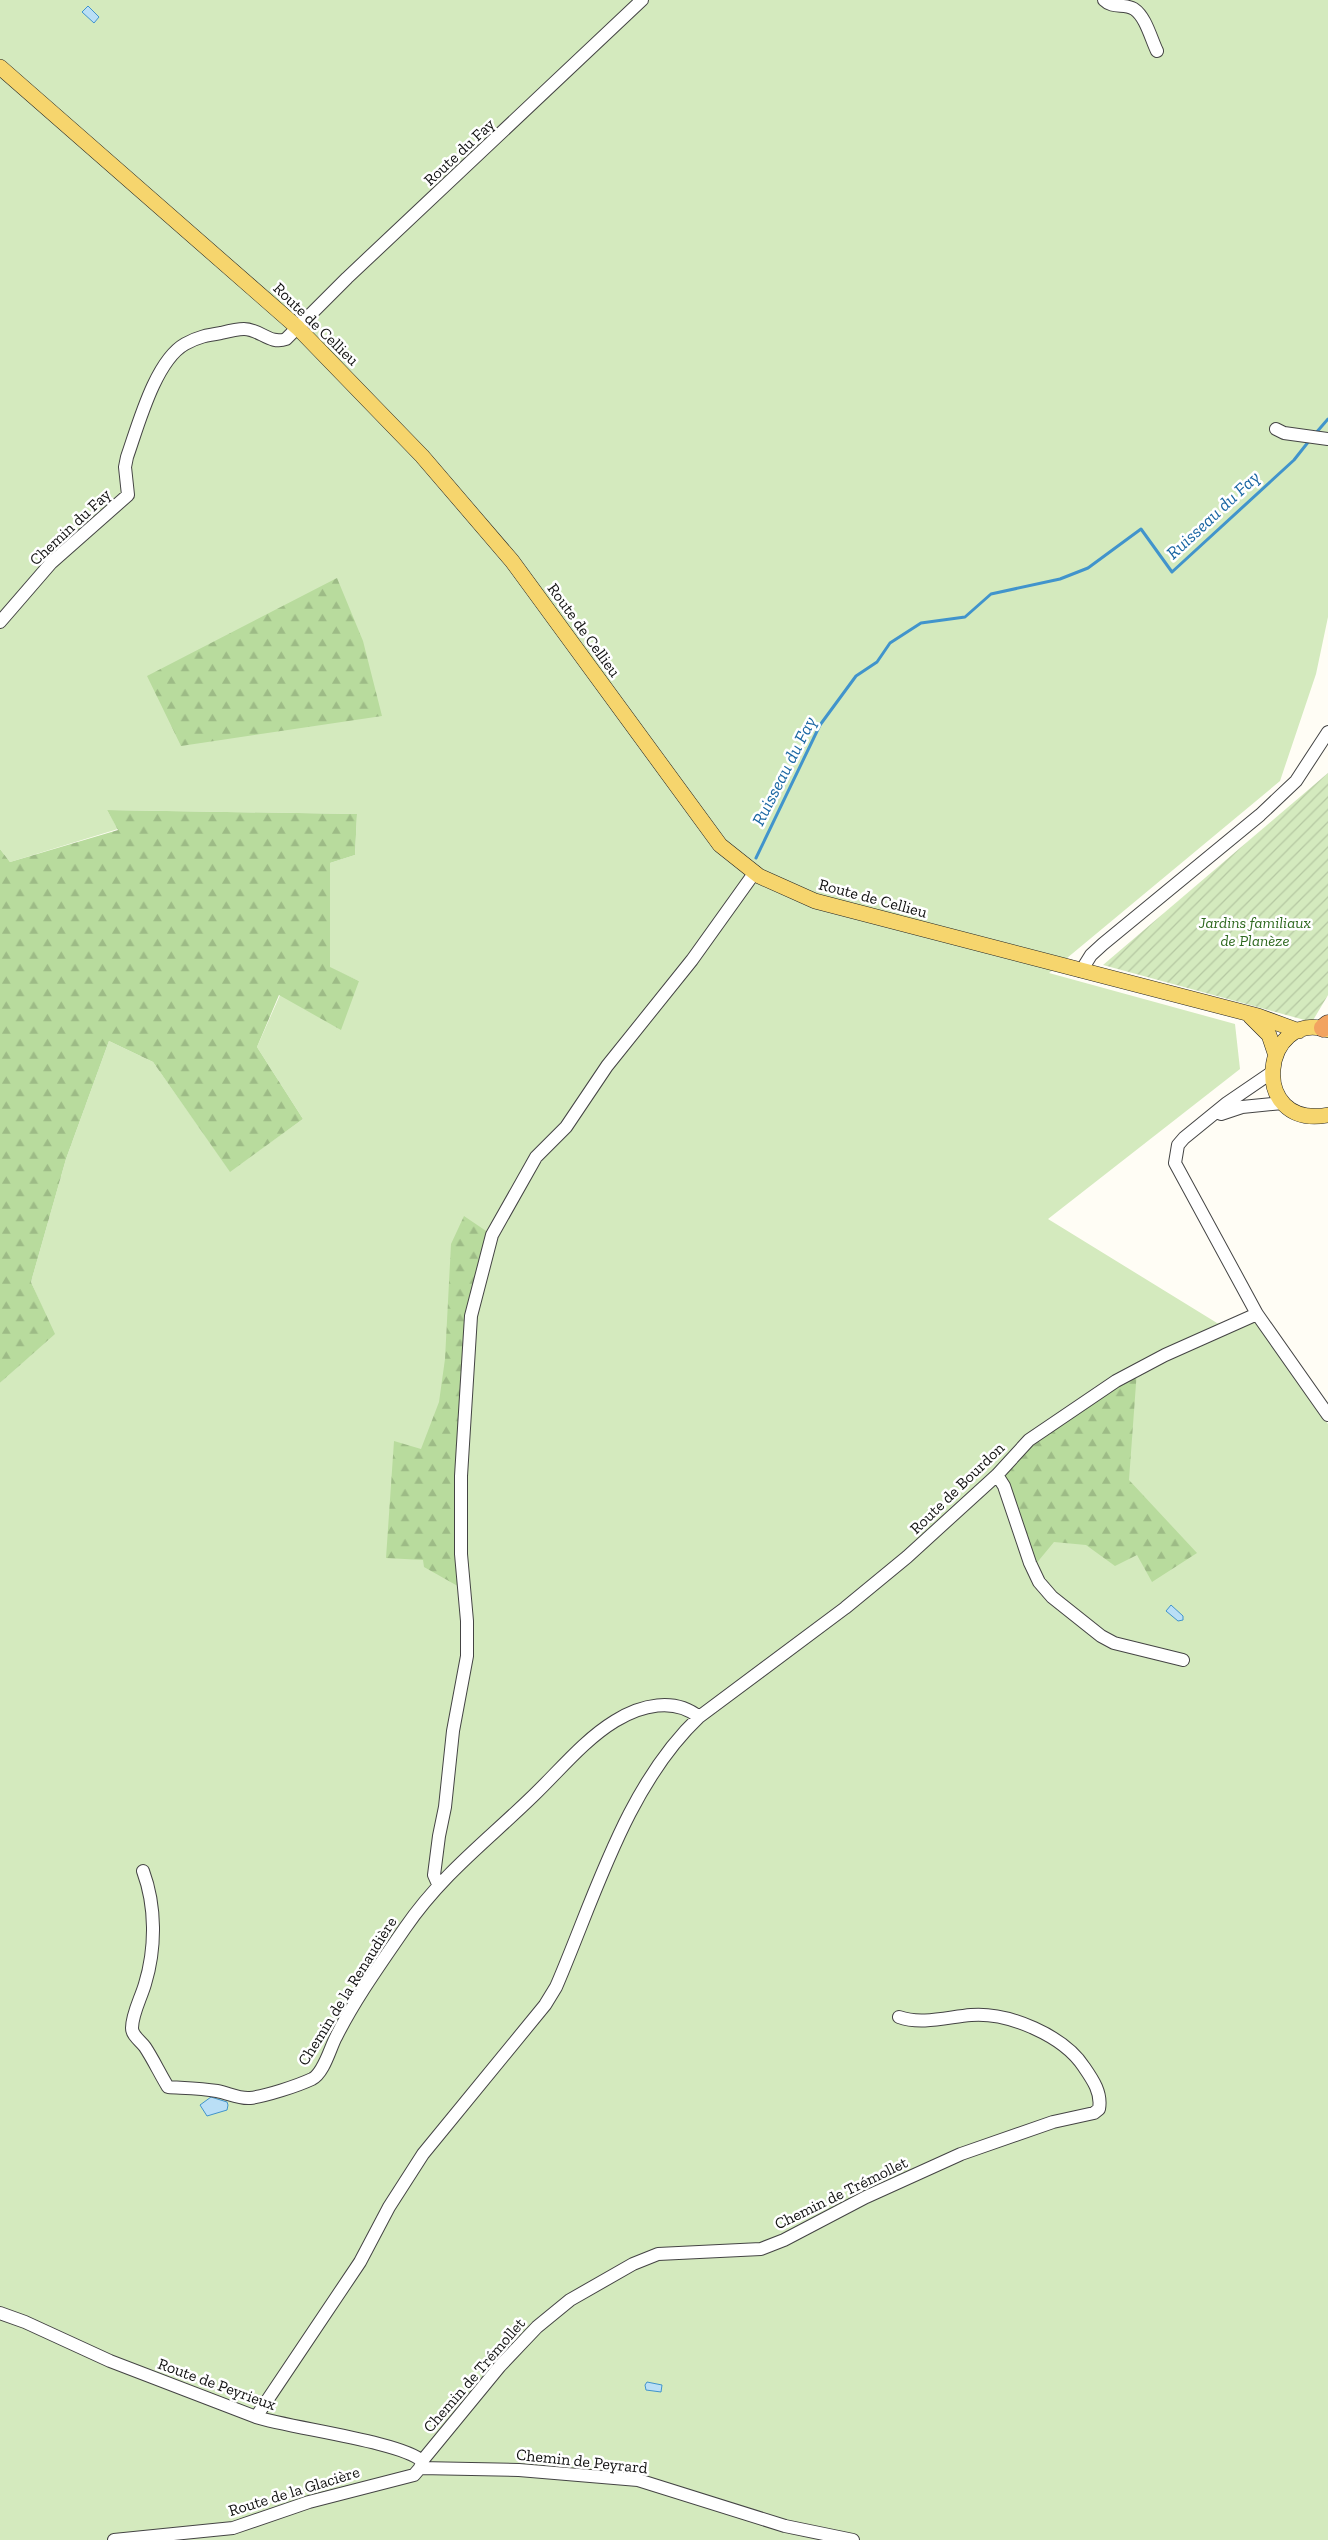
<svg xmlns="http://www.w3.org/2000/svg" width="1328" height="2540" font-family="'Zilla Slab',serif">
  <defs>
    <pattern id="forest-firs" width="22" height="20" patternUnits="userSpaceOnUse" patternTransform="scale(1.25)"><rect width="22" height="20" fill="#b8db9d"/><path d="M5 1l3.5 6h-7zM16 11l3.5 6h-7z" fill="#9dbb86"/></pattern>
    <pattern id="garden-furrows" width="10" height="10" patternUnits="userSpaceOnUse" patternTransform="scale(1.25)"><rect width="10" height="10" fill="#d4eabe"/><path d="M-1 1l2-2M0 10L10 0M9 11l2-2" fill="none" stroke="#b5c8a2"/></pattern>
  </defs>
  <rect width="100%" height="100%" fill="#fffdf5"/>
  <path fill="#d4eabe" d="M0 0H1328V617L1316 674 1280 781 1049 973 1235 1024 1240 1069 1048 1219 1217 1323 1258 1322 1328 1424V2540H0V1383L54 1334 31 1282 66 1159 109 1041 153 1062 230 1171 303 1119 257 1047 280 995 359 981 330 968V863L355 855 357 814 107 810 118 829 10 862 0 849Z"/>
  <path fill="url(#forest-firs)" d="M337 578 363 641 382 716 181 746 147 676Z
    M107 810 357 814 355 855 330 863V967L359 981 341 1030 279 995 257 1047 303 1119 230 1172 153 1062 109 1041 66 1159 31 1282 55 1334 0 1383V849L10 862 118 830Z
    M464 1216 492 1235 472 1308 463 1589 424 1567 423 1560 386 1558 394 1441 421 1449 439 1402 445 1359 451 1244Z
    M1137 1370 1129 1480 1197 1553 1152 1582 1137 1555 1115 1566 1086 1545 1054 1542 1035 1565 1002 1480 1029 1440Z"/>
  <path fill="url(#garden-furrows)" d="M1328 773V995L1312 1022 1103 965Z"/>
  <path fill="#badff6" stroke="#4194cc" d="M88 6 99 17 94 23 82 12Z
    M1171 1605 1183 1616V1620L1178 1621 1166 1611Z
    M211 2097 227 2102 228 2105 227 2110 207 2116 200 2105Z
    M647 2382 662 2385 661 2392 646 2390 645 2385Z"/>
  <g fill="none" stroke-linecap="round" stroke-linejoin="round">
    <path stroke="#4194cc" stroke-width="3" d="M1315 434 1328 419
      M756 858 820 725 856 676 877 662 890 643 921 623 965 617 991 594 1060 579 1088 568 1141 529 1172 572 1294 460 1309 441"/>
    <defs>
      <path id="minor" d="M1104 0C1113 9 1124 3 1134 9 1146 17 1151 39 1157 51
        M1276 429 1284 433 1328 439
        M0 622 51 563 128 495 125 467 127 457C138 426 155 361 185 344 197 337 208 335 221 333 229 331 237 329 244 329 260 329 270 345 286 339L347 278 642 0
        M1081 971 1091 955 1103 944 1260 815 1296 781 1328 732
        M1271 1073 1227 1103 1184 1138 1178 1145 1175 1163 1257 1314 1328 1415
        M1221 1114 1242 1107 1283 1103
        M997 1475 1004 1486 1030 1563 1039 1582 1052 1597 1101 1636 1114 1643 1183 1660
        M143 1871C156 1906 156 1948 145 1984 141 1998 132 2014 132 2028 132 2036 141 2041 145 2047 153 2059 160 2074 168 2087 184 2088 201 2088 217 2091 228 2093 239 2099 250 2098 266 2096 297 2086 312 2079 324 2073 330 2048 336 2037 355 1999 381 1963 405 1928 442 1874 488 1840 534 1795 560 1770 584 1740 615 1721 641 1705 674 1697 699 1717
        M438 1884 434 1875 439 1836 445 1807 453 1731 467 1656V1621L461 1554V1476L471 1316 492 1235 536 1157 566 1127 607 1066 692 960 755 872
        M0 2313 25 2322 110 2361 256 2417C290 2428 402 2442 422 2461L420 2468
        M256 2417 360 2262 389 2207 423 2154 545 2005 556 1987C595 1897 626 1786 699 1717L845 1608 907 1557 997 1475 1029 1440 1116 1381 1165 1355 1257 1314
        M422 2461 500 2366 537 2327 570 2300 633 2264 658 2254 761 2249 784 2240 866 2197 961 2154 1053 2122 1094 2113 1099 2109C1102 2093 1093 2080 1084 2067 1064 2036 1009 2012 971 2015 948 2017 921 2025 899 2017
        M420 2468 519 2470 638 2480 785 2526 853 2540
        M114 2540 233 2528 309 2502 414 2475 420 2468"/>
      <path id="major" d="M0 67 298 328 422 456 512 561 720 845 759 876 815 901 1258 1016 1299 1031
        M1250 1016 1269 1035 1275 1053
        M1328 1030C1262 1008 1247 1130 1328 1115"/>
      <path id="highway" d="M1323 1028 1328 1024"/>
    </defs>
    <use href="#minor" stroke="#444" stroke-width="14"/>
    <use href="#major" stroke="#222" stroke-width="16"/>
    <use href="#highway" stroke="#222" stroke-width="19"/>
    <use href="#minor" stroke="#fff" stroke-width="12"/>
    <use href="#major" stroke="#f6d56d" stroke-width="15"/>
    <use href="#highway" stroke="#f2a360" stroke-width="18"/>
  </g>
  <g text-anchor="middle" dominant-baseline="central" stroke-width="5" stroke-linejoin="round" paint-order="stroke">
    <g font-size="16" fill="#111" stroke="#fff">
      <text transform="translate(459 152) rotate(-43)">Route du Fay</text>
      <text transform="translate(316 324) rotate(44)">Route de Cellieu</text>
      <text transform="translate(70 527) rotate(-43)">Chemin du Fay</text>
      <text transform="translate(584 630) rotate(54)">Route de Cellieu</text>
      <text transform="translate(873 898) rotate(15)">Route de Cellieu</text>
      <text transform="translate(957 1488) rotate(-44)">Route de Bourdon</text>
      <text transform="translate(347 1991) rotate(-58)">Chemin de la Renaudière</text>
      <text transform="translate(841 2193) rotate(-26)">Chemin de Trémollet</text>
      <text transform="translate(474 2375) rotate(-49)">Chemin de Trémollet</text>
      <text transform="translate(217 2384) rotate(20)">Route de Peyrieux</text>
      <text transform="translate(582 2461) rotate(6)">Chemin de Peyrard</text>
      <text transform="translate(294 2491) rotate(-17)">Route de la Glacière</text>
    </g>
    <g font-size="16" font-style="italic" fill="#2f6920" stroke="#fff">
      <text x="1255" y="922">Jardins familiaux<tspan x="1255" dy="18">de Planèze</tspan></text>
    </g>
    <g font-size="18" font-style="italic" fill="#1a66a3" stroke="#fff">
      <text transform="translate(1213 515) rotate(-43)">Ruisseau du Fay</text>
      <text transform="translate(784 771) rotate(-63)">Ruisseau du Fay</text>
    </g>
  </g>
</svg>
